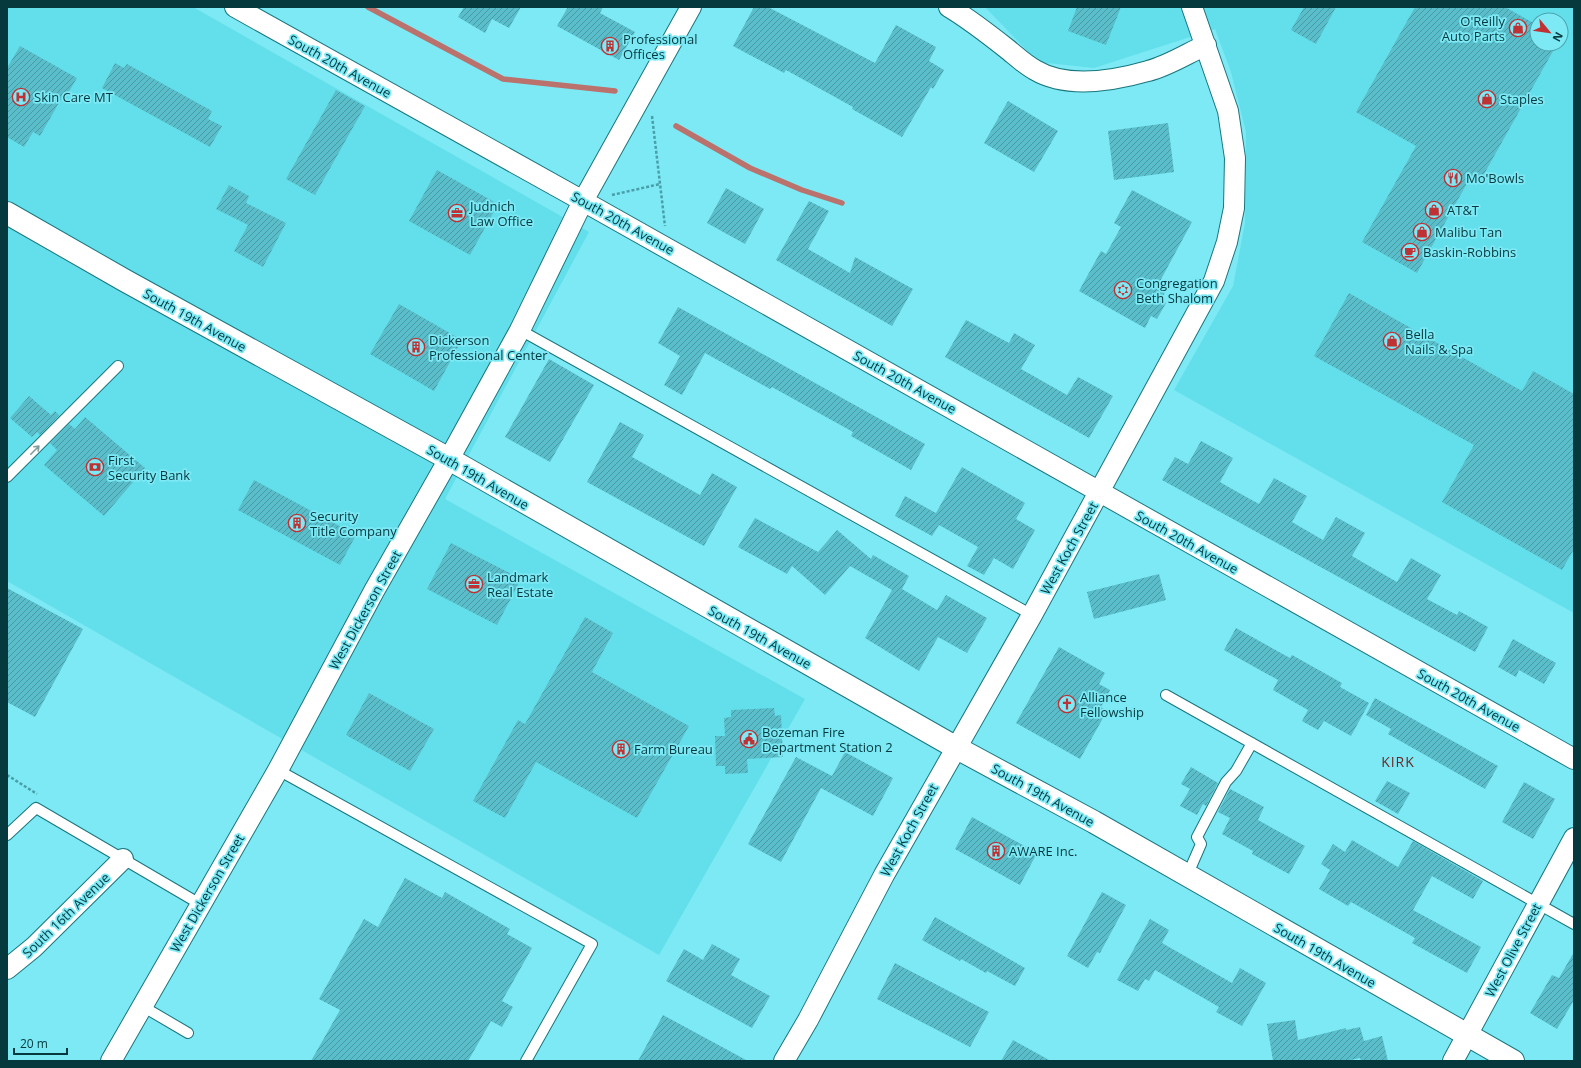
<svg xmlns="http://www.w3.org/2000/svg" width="1581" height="1068" font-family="'Open Sans',sans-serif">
  <defs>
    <pattern id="building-hatch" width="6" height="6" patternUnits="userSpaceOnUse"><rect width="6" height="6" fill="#59bec9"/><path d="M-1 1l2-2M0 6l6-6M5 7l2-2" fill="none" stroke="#489ba5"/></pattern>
  </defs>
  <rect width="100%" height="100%" fill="#7ce9f5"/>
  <path fill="#62dfeb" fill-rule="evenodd" d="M7 7H193L589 232 445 499 805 699 659 955 7 581Z
    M985 7H1574V613L1174 390 1233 286 1245 223 1246 132 1231 72 1215 29 1094 68 1038 62ZM1537 20H1561V44H1537Z"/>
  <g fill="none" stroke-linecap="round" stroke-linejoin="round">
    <path stroke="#bb716c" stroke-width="5.5" d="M368 7 503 79 615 91
      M676 126 750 168 802 190 842 203"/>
  </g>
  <path fill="url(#building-hatch)" d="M464 7H521L509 28 492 19 485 33 458 17Z
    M568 7H603L600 13 635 32 619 60 557 26Z
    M754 7H768L875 63 896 25 936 47 929 61 944 70 933 89 931 87 902 137 852 109 853 107 786 70 784 73 733 46Z
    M1077 7H1121L1106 45 1068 31Z
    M1304 7H1336L1316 44 1291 30Z
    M1415 7H1505L1537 25V44H1557L1479 183 1470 178 1417 273 1362 242 1416 146 1356 112Z
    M20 46 77 78 67 95 64 94 40 136 33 132 24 147 7 137V68Z
    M115 63 124 68 127 64 212 111 208 119 222 126 210 147 102 88Z
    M336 90 365 106 315 195 286 179Z
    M1008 101 1058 131 1034 172 984 143Z
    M1168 123 1174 172 1114 180 1108 131Z
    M437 170 498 204 470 255 409 221Z
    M229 185 249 196 246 203 286 223 263 267 234 251 248 225 216 209Z
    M726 188 764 209 745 244 707 223Z
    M1132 190 1192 222 1159 283 1167 288 1161 300 1166 303 1157 319 1151 316 1145 328 1079 291 1101 251 1106 254 1121 227 1114 223Z
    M809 201 829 211 808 249 850 273 855 257 913 289 892 326 776 260Z
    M1349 293 1522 391 1533 371 1574 394V549L1562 570 1442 502 1474 445 1314 356Z
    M399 304 462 340 434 391 370 354Z
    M678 307 925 444 911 470 851 436 853 432 772 387 770 389 705 353 682 395 664 385 680 356 658 343Z
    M966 320 1009 343 1014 333 1035 345 1021 369 1067 395 1078 377 1113 396 1089 438 945 357Z
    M549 359 594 385 550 462 505 437Z
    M29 396 51 415 55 411 59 415 40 435 37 432 32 437 10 418Z
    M85 417 145 468 104 516 44 465 57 450 50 443 69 424 75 429Z
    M620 422 644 435 632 457 700 495 712 473 737 487 704 546 587 482Z
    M1201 441 1233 458 1220 482 1232 489 1259 504 1274 478 1307 496 1292 522 1323 540 1336 517 1365 533 1352 556 1364 563 1397 582 1411 558 1441 575 1427 599 1457 615 1459 611 1488 627 1475 652 1162 480 1175 457 1188 464Z
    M962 467 1025 503 1016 519 1035 530 1013 569 994 558 984 575 967 566 978 547 939 525 932 536 895 516 905 496 936 513Z
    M254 480 356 535 340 565 238 510Z
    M755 518 818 552 837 530 871 559 873 555 909 576 902 589 937 610 946 595 987 618 967 653 938 637 919 671 865 638 892 590 850 566 825 595 792 566 787 574 738 547Z
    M451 543 521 579 497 625 427 589Z
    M1159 574 1166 600 1094 619 1087 592Z
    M7 588 83 629 35 717 7 702Z
    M585 617 613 633 592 672 689 726 637 818 536 762 505 818 473 801 518 720 525 724Z
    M1236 628 1290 658 1292 655 1342 683 1340 687 1369 703 1351 736 1324 721 1318 730 1302 721 1308 710 1273 690 1278 680 1224 650Z
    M1513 639 1556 663 1544 684 1519 670 1516 677 1498 667Z
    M1059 647 1105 673 1099 684 1110 690 1101 707 1107 711 1080 759 1016 723Z
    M369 693 434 729 410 771 346 735Z
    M1375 698 1498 766 1485 789 1388 734 1391 729 1366 715Z
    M774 708 775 716 781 715 783 757 747 759 748 773 725 774V766H716L715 736H725L724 718 731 717V710Z
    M845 752 893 778 873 816 821 788 781 862 748 844 796 757 832 776Z
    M1191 767 1218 783 1206 806 1203 804 1197 815 1180 806 1190 789 1181 784Z
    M1387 781 1410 793 1398 814 1375 801Z
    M1524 782 1555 799 1533 839 1502 822Z
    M1230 789 1264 807 1258 820 1305 846 1289 874 1252 854 1253 851 1222 834 1230 818 1218 812Z
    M972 817 1037 853 1020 885 955 849Z
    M1352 840 1398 867 1413 841 1483 881 1473 899 1432 876 1413 910 1481 947 1467 973 1412 943 1415 938 1351 902 1348 906 1319 889 1330 870 1321 864 1333 844 1345 852Z
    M405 878 442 898 445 892 510 929 507 934 532 948 502 1001 513 1007 502 1027 491 1021 468 1061H311L340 1010 319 999 364 919 378 927Z
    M1102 892 1126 905 1100 953 1097 952 1088 968 1067 956Z
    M935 917 1025 968 1015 986 987 971 986 973 961 959 960 961 922 940Z
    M1150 919 1169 930 1162 943 1232 983 1240 968 1266 983 1242 1026 1216 1012 1219 1007 1155 970 1149 981 1145 979 1138 991 1117 980Z
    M712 944 740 959 731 975 770 996 752 1028 666 981 684 949 703 960Z
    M1574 952V1000L1557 1029 1530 1013 1552 975 1559 978Z
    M895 963 989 1012 970 1047 877 999Z
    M663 1015 748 1061H638Z
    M1295 1020 1298 1040 1346 1028V1030L1360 1027 1364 1041 1382 1036 1388 1061H1361L1360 1058 1346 1061H1273L1267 1024Z
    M1013 1040 1051 1061H1001Z"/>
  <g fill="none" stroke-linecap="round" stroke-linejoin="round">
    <defs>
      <path id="service" d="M520 330 1032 615
        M7 477 118 366
        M1166 695 1574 924
        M278 770 592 944 526 1061
        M7 835 36 808 200 904
        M1187 876 1201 844 1197 837 1226 782 1236 771 1252 743
        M142 1006 188 1033"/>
      <path id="minor" d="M235 7 583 201 1574 759
        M949 7C969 19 987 33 1006 48 1015 55 1024 64 1035 70 1067 89 1113 81 1148 71 1168 66 1188 53 1206 45
        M7 969 34 947 123 859
        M111 1061 278 770 374 591 449 459 520 330 583 201 691 7
        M784 1061 808 1020 884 875 1032 615 1214 281 1227 242 1234 208 1235 158 1228 111 1192 7
        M1453 1061 1574 838"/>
      <path id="secondary" d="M7 213 124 280 449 459 955 747 1094 822 1513 1061"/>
    </defs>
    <use href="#service" stroke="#1a767e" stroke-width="12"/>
    <use href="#minor" stroke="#1a767e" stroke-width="22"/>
    <use href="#secondary" stroke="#1a767e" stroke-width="24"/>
    <path stroke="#499ea7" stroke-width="2.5" stroke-dasharray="3 2" stroke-linecap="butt" d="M652 116 665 226
      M612 195 660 184
      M7 775 37 794"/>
    <use href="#service" stroke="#fff" stroke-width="10"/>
    <use href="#minor" stroke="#fff" stroke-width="20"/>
    <use href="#secondary" stroke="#fff" stroke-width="22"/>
  </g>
  <defs><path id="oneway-shaft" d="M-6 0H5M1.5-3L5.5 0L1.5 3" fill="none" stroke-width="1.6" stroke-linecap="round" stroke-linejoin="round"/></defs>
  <use stroke="#829c9e" href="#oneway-shaft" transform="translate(35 450) rotate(-45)"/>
  <defs>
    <symbol id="shop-ring" viewBox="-11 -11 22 22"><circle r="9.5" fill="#7ce9f5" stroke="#c03134" stroke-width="1.5"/><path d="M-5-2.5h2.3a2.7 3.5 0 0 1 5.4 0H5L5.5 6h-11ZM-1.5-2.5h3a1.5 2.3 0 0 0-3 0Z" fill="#c03134"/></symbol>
    <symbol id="building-ring" viewBox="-11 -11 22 22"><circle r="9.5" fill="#7ce9f5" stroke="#c03134" stroke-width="1.5"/><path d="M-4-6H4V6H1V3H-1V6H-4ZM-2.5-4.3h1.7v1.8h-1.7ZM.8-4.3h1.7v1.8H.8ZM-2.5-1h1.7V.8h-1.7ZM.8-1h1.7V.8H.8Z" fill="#c03134"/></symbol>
    <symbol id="hospital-ring" viewBox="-11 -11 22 22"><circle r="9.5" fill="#7ce9f5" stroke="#c03134" stroke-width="1.5"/><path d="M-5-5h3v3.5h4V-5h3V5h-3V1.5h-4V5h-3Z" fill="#c03134"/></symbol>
    <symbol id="restaurant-ring" viewBox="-11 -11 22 22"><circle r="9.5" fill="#7ce9f5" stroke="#c03134" stroke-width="1.5"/><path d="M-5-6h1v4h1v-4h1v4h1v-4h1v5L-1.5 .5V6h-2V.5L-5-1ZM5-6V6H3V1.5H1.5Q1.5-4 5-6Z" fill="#c03134"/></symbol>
    <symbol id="office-ring" viewBox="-11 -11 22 22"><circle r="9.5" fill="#7ce9f5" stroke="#c03134" stroke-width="1.5"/><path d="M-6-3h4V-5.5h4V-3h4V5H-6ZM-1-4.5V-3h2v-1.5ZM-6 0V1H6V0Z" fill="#c03134"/></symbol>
    <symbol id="cafe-ring" viewBox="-11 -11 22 22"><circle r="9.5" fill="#7ce9f5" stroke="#c03134" stroke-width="1.5"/><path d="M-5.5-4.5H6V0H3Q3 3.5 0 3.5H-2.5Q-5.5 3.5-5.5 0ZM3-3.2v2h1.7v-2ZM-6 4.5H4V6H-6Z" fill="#c03134"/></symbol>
    <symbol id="synagogue-ring" viewBox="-11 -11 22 22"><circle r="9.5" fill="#7ce9f5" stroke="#c03134" stroke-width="1.5"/><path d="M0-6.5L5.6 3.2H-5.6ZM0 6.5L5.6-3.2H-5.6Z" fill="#c03134"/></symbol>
    <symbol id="bank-ring" viewBox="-11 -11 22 22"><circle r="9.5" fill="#7ce9f5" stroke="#c03134" stroke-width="1.5"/><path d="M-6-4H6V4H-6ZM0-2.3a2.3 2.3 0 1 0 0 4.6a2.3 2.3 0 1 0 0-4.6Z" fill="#c03134"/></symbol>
    <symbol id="church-ring" viewBox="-11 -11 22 22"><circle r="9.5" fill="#7ce9f5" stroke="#c03134" stroke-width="1.5"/><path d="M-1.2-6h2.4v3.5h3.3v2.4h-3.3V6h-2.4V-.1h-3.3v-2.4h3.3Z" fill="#c03134"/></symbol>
    <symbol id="civic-ring" viewBox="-11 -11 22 22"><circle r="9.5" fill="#7ce9f5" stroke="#c03134" stroke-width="1.5"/><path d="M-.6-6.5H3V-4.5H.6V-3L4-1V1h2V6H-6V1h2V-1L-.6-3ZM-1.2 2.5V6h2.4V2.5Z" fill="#c03134"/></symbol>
  </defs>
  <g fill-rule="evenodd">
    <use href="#shop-ring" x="1508" y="18" width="20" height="20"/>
    <use href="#building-ring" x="600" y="36" width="20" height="20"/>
    <use href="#hospital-ring" x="11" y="87" width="20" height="20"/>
    <use href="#shop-ring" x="1477" y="89" width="20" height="20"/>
    <use href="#restaurant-ring" x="1443" y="168" width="20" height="20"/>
    <use href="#shop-ring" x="1424" y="200" width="20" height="20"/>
    <use href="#office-ring" x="447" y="203" width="20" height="20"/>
    <use href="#shop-ring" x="1412" y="222" width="20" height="20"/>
    <use href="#cafe-ring" x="1400" y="242" width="20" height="20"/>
    <use href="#synagogue-ring" x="1113" y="280" width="20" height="20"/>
    <use href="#shop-ring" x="1382" y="331" width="20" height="20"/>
    <use href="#building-ring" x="406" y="337" width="20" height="20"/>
    <use href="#bank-ring" x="85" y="457" width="20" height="20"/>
    <use href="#building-ring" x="287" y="513" width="20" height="20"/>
    <use href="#office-ring" x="464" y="574" width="20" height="20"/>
    <use href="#church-ring" x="1057" y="694" width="20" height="20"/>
    <use href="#civic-ring" x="739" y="729" width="20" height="20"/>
    <use href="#building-ring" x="611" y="739" width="20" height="20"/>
    <use href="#building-ring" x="986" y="841" width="20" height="20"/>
  </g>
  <g text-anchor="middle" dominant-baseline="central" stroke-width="3.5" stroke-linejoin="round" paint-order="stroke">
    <g font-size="13" fill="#05393e" stroke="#7ce9f5" text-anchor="start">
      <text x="1505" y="21" text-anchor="end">O'Reilly<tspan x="1505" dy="15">Auto Parts</tspan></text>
      <text x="623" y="39">Professional<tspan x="623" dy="15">Offices</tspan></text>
      <text x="34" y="97">Skin Care MT</text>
      <text x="1500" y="99">Staples</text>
      <text x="1466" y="178">Mo'Bowls</text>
      <text x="470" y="206">Judnich<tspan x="470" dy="15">Law Office</tspan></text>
      <text x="1447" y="210">AT&amp;T</text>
      <text x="1435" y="232">Malibu Tan</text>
      <text x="1423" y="252">Baskin-Robbins</text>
      <text x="1136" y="283">Congregation<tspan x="1136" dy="15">Beth Shalom</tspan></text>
      <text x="1405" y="334">Bella<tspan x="1405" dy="15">Nails &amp; Spa</tspan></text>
      <text x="429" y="340">Dickerson<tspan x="429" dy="15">Professional Center</tspan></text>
      <text x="108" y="460">First<tspan x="108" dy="15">Security Bank</tspan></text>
      <text x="310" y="516">Security<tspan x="310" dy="15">Title Company</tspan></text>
      <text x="487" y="577">Landmark<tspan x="487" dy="15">Real Estate</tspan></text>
      <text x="1080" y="697">Alliance<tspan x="1080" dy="15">Fellowship</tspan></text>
      <text x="762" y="732">Bozeman Fire<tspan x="762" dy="15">Department Station 2</tspan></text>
      <text x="634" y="749">Farm Bureau</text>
      <text x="1009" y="851">AWARE Inc.</text>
    </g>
    <g font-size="13" fill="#05393e" stroke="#7ce9f5">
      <text transform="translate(340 66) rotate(29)">South 20th Avenue</text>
      <text transform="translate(623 223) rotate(29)">South 20th Avenue</text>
      <text transform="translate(195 320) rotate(29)">South 19th Avenue</text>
      <text transform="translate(905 382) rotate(29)">South 20th Avenue</text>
      <text transform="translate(478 477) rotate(30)">South 19th Avenue</text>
      <text transform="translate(1187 542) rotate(29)">South 20th Avenue</text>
      <text transform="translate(1069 548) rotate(-61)">West Koch Street</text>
      <text transform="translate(365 610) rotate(-61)">West Dickerson Street</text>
      <text transform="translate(760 637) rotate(29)">South 19th Avenue</text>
      <text transform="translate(1469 700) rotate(29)">South 20th Avenue</text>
      <text transform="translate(1043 795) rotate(29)">South 19th Avenue</text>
      <text transform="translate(909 830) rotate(-61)">West Koch Street</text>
      <text transform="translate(207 893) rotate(-60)">West Dickerson Street</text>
      <text transform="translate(66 915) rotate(-44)">South 16th Avenue</text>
      <text transform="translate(1513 950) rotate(-62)">West Olive Street</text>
      <text transform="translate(1325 955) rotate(30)">South 19th Avenue</text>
    </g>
    <g font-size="14" letter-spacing="1" fill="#6d2826" stroke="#7ce9f5">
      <text x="1398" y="761">KIRK</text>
    </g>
  </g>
  <rect width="1581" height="1068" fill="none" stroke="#05393e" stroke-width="16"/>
  <g transform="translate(1549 32) rotate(119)"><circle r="19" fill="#7ce9f5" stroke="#4ca3ac"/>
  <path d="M0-3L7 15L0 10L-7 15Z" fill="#c03134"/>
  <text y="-6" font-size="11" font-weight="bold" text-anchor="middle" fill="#05393e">N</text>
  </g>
  <path d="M14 1048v6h53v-6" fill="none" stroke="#05393e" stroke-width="2"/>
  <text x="20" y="1048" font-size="12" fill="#05393e" stroke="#7ce9f5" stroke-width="3" paint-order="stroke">20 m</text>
</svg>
